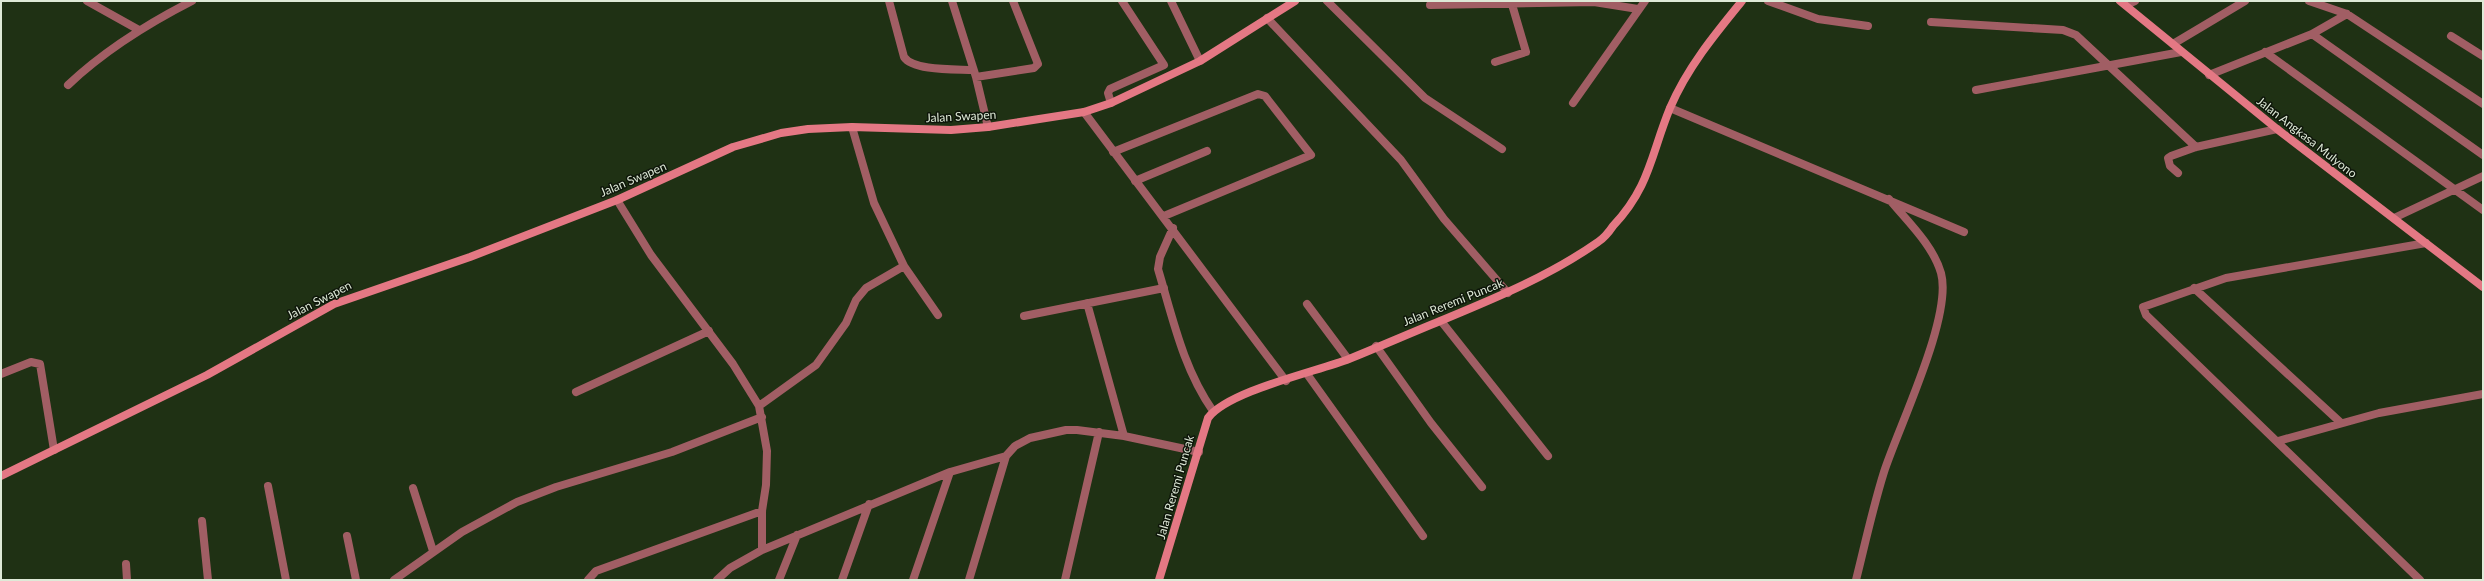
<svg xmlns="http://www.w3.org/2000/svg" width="2484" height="581" font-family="Lato,sans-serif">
  <rect width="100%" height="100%" fill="#1f3114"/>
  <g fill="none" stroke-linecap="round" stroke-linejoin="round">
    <path stroke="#a15e64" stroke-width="8" d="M87 1 139 30
      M889 1 904 57C913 71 956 69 973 70
      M952 1 976 77 1034 68 1038 64 1013 1
      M1171 1 1200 61
      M1327 1 1425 98 1502 149
      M1768 1 1818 19 1868 26
      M2309 1 2347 14 2483 104
      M1430 5 1594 2 1638 9
      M2126 5 2135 1
      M1267 18 1401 160 1444 219 1508 293
      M1931 22 2063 30 2076 35 2196 147
      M2312 34 2483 155
      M2451 36 2483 56
      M2173 44 2245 1
      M2265 52 2483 210
      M1495 62 1526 52 1511 1
      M2209 75 2312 34 2347 14
      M976 77 988 127
      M68 85C105 50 147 24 192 1
      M1976 90 2181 52
      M1111 103 1108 93 1110 89 1164 65 1122 1
      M1573 103 1645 1
      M1670 108 1964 232
      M1084 112 1286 381
      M852 127 874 203 904 266 938 315
      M1113 152 1258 94 1265 96 1311 155 1164 216
      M2178 173 2170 166 2168 158 2171 156 2196 147 2277 129
      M1135 181 1207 151
      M617 200 651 255 733 364 759 406 767 451 766 485 762 511V550
      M2394 218 2483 176
      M1173 228 1160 257 1158 269C1173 319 1183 368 1213 411
      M2194 288 2340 422
      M1087 303 1124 436
      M1307 304 1348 359
      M1024 316 1164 288
      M1441 321 1548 456
      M1376 346 1431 423 1482 487
      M1 374 31 362 40 364 54 450
      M1307 374 1423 536
      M576 392 709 331
      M759 406 816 365 846 323 856 300 866 288 904 266
      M2278 441 2379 413 2483 394
      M268 486 286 580
      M413 488 433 551
      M202 521 208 580
      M347 536 356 580
      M126 564 127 580
      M394 580 462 532 517 502 556 487 672 452 762 417
      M588 580 596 571 762 511
      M717 580 730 568 762 550 950 472 1006 456 1015 446 1030 438 1066 430H1077L1124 436 1199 452
      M779 580 797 535
      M842 580 869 504
      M913 580 950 472
      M969 580 1006 456
      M1065 580 1099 432
      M1856 580C1865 544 1873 507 1884 472 1899 426 1953 316 1941 273 1933 245 1907 221 1889 199
      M2420 580 2146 315 2143 307 2226 278 2426 243"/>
    <path stroke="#e47884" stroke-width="8" d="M2120 1 2277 129 2483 287
      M1 476 207 375 334 304 470 257 617 200 733 147 781 133 808 129 852 127 951 130 988 127 1084 112 1111 103 1200 61 1295 1
      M1159 580 1208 418C1228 391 1315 372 1349 359 1381 346 1413 332 1445 319 1498 297 1551 275 1598 242 1604 238 1609 232 1613 226 1650 187 1651 154 1670 108 1687 68 1715 34 1742 1"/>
  </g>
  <g text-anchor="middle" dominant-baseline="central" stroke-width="3" stroke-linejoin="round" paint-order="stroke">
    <g font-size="12" fill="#dee9d7" stroke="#0e160a">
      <text transform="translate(961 116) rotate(-3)">Jalan Swapen</text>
      <text transform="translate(2307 137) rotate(38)">Jalan Angkasa Mulyono</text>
      <text transform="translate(633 179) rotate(-23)">Jalan Swapen</text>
      <text transform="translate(319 300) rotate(-27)">Jalan Swapen</text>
      <text transform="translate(1453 302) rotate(-22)">Jalan Reremi Puncak</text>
      <text transform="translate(1175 487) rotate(-74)">Jalan Reremi Puncak</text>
    </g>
  </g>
  <rect width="2484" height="581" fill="none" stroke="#dee9d7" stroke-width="4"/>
</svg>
